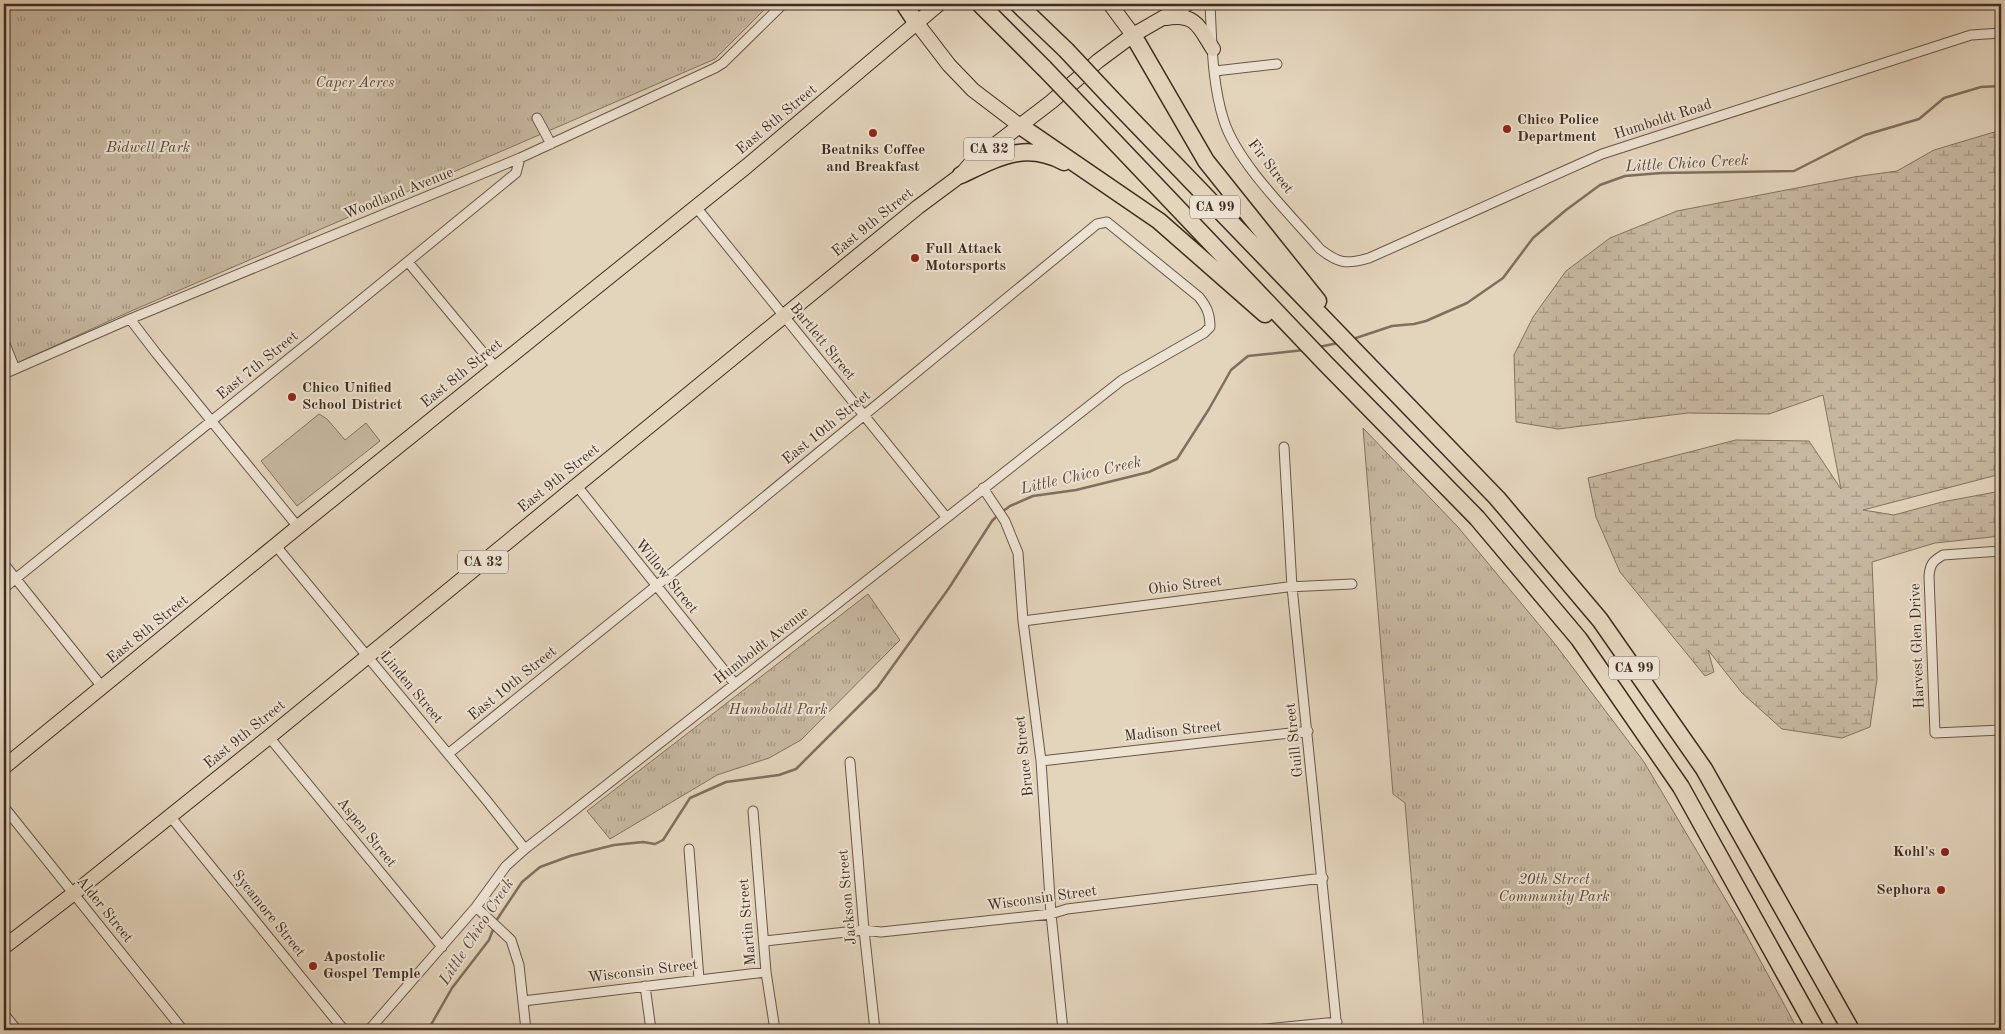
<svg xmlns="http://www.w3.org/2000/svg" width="2005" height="1034" font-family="'Old Standard TT',serif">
  <defs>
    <pattern id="wetland-marsh" width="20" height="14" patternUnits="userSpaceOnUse" patternTransform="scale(1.25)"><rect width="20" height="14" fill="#c7b8a1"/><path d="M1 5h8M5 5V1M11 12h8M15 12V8" fill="none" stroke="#a39683"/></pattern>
    <pattern id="park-tufts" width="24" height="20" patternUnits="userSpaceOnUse" patternTransform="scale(1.25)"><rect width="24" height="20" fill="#c7b8a1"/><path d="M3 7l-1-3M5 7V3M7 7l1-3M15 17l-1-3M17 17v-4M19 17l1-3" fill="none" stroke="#a39683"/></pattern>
  </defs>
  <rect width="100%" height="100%" fill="#e3d4bc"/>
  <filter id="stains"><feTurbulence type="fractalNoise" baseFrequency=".004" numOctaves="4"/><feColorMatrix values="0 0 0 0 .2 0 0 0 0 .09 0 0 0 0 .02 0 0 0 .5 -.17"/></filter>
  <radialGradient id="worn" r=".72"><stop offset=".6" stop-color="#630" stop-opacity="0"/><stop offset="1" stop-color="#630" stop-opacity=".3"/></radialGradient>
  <path fill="#c7b8a1" stroke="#837260" d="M319 414 327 419 345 440 366 423 380 441 297 506 261 461Z"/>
  <path fill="url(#wetland-marsh)" stroke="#837260" d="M2001 130V474L1863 510 1894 515 1942 502 2001 491V536L1935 543 1872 562 1877 679 1870 727 1842 738 1782 729 1742 693 1708 650 1714 672 1705 676 1620 572 1596 517 1588 478 1736 440 1809 441 1841 489 1823 395 1769 414 1688 413 1558 429 1516 422 1514 355 1533 317 1566 271 1610 238 1677 211 1854 177 1897 171 1934 150Z"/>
  <path fill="url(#park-tufts)" stroke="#837260" d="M4 4H770L715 59 129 312 4 369Z
    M1363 428 1458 527 1555 644 1644 762 1743 929 1798 1030H1424L1405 803 1393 794Z
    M868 594 900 640 801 740 769 758 717 775 610 839 587 811Z"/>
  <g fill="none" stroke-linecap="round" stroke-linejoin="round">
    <path stroke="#806f5e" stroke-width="2.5" d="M47 4 87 9 126 4
      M1353 339 1392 326 1414 324 1426 321 1467 303 1503 278 1533 238 1566 210 1600 185 1625 176 1661 173 1794 171 1865 135 1919 119 1944 98 1981 87 2001 86
      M1319 347 1338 343
      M1002 512 1010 506 1033 496 1076 490 1149 472 1177 459 1209 409 1231 370 1248 356 1304 350
      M496 921 522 882 540 867 570 856 614 845 643 842 655 844 663 840 690 798 726 782 779 775 796 769 877 688 949 588 992 521 998 515
      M428 1030 452 988 489 940 494 927"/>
    <defs>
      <path id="street" d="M1210 4C1212 43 1212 84 1224 121 1238 164 1290 214 1320 249 1338 263 1346 265 1369 258L1602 154 1971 35 2001 33
        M1215 71 1277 64
        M537 118 551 144
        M696 207 946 517
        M408 262 496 368
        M130 319 156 353 298 527
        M5 344 15 369
        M4 374 130 319 520 158 715 68 723 63 783 4
        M1284 447 1292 587 1337 1030
        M577 486 735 684
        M983 488 1005 521 1018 553 1023 621 1041 761 1051 914 1063 1030
        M276 546 487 801 525 849
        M2001 551 1943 555C1933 561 1930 564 1929 576L1935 733 2001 730
        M4 564 103 688
        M4 588 307 344 516 173 520 158
        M1023 621 1287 587 1352 584
        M269 737 442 947
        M1041 761 1308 731
        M850 762 864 930 875 1030
        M4 807 183 1030
        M753 811 766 972 775 1030
        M170 816 344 1030
        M689 849 699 979
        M476 907 511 940 519 965 526 1030
        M765 941 864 930 881 932 1051 914 1067 909 1323 878
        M645 986 651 1030
        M523 1001 766 972
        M4 1014 17 1030
        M369 1030 476 907 506 866 525 849 1122 380 1204 333 1210 327C1210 314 1207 307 1199 297L1107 222 1097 224 656 586 448 754
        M1256 1030 1337 1022"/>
      <path id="primary" d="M1110 4 1133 35
        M1166 18C1196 13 1199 27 1213 49
        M916 22 949 65 973 90 1019 125
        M4 767 298 527 747 166 939 4
        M4 947 73 894 269 737 784 316 918 207 961 175 971 163 1051 102 1098 61 1133 35 1187 4"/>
      <path id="highway" d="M904 4 916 22
        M980 4 1044 68
        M1018 4 1066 50
        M1133 35 1206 161 1318 301
        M1112 99 1497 498 1600 620 1704 769 1851 1030
        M1092 118 1325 363 1477 518 1579 639 1681 787 1816 1030
        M1019 125 1159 221 1265 314
        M961 175C997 158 1025 141 1064 162"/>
    </defs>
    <use href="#street" stroke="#685747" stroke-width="11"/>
    <use href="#primary" stroke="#3f2d20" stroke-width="16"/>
    <use href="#highway" stroke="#3f2d20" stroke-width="19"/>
    <use href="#street" stroke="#ede3d3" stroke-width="9"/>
    <use href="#primary" stroke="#e3d4bc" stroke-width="14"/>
    <use href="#highway" stroke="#e3d4bc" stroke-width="16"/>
    <defs>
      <path id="highway-bridge" d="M1066 50 1112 99
        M1044 68 1092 118"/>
    </defs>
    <use href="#highway-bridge" stroke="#3f2d20" stroke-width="19" stroke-linecap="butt"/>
    <use href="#highway-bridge" stroke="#e3d4bc" stroke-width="16"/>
  </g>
  <g fill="#8f2418" stroke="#ede3d3" stroke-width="2">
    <circle cx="1507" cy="129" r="5"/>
    <circle cx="873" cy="133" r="5"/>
    <circle cx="915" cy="258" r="5"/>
    <circle cx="292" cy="397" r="5"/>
    <circle cx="1945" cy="852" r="5"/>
    <circle cx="1941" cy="890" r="5"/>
    <circle cx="313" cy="966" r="5"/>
  </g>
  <g text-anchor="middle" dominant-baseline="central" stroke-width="4" stroke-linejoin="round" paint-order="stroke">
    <g fill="#ede3d3" stroke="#736456" stroke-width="1">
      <rect x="964" y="137.5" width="50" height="23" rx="4"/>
      <rect x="1190" y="195.5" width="50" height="23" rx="4"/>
      <rect x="458" y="550.5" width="50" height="23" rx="4"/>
      <rect x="1609" y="656.5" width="50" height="23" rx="4"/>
    </g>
    <g font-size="14" font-weight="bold" fill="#3f2d20">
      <text x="989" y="149">CA 32</text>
      <text x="1215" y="207">CA 99</text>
      <text x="483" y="562">CA 32</text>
      <text x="1634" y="668">CA 99</text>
    </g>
    <g font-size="15" font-style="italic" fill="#5a493a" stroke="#ede3d3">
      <text x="355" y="83">Caper Acres</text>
      <text x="148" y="148">Bidwell Park</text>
      <text x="778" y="710">Humboldt Park</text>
      <text x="1554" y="880">20th Street<tspan x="1554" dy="17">Community Park</tspan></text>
    </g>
    <g font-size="15" fill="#3f2d20" stroke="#ede3d3">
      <text transform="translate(777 120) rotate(-40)">East 8th Street</text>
      <text transform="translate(1663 120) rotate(-18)">Humboldt Road</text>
      <text transform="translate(1270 167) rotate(52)">Fir Street</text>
      <text transform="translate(399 194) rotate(-22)">Woodland Avenue</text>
      <text transform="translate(873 223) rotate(-39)">East 9th Street</text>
      <text transform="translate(822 342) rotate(51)">Bartlett Street</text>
      <text transform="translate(258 366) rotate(-39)">East 7th Street</text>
      <text transform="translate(462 374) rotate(-39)">East 8th Street</text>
      <text transform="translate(827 428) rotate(-39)">East 10th Street</text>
      <text transform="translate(559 479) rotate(-39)">East 9th Street</text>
      <text transform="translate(666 577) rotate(51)">Willow Street</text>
      <text transform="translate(1185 586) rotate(-7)">Ohio Street</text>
      <text transform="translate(148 630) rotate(-39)">East 8th Street</text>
      <text transform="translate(762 646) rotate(-38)">Humboldt Avenue</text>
      <text transform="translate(1918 646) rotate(-92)">Harvest Glen Drive</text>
      <text transform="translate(513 684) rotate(-39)">East 10th Street</text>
      <text transform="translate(411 688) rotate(50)">Linden Street</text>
      <text transform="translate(1173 732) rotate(-6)">Madison Street</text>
      <text transform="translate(245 735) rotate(-39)">East 9th Street</text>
      <text transform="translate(1295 740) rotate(-96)">Guill Street</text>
      <text transform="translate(1025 756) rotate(-96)">Bruce Street</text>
      <text transform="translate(366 833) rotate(51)">Aspen Street</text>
      <text transform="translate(848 897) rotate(-95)">Jackson Street</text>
      <text transform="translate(1042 899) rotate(-8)">Wisconsin Street</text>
      <text transform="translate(104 910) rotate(51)">Alder Street</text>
      <text transform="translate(268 914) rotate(51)">Sycamore Street</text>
      <text transform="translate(748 922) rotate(-95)">Martin Street</text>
      <text transform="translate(643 972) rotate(-7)">Wisconsin Street</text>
    </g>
    <g font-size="15" font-weight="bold" fill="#3f2d20" stroke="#ede3d3" text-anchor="start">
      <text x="1517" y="120">Chico Police<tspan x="1517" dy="17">Department</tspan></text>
      <text x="873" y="150" text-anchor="middle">Beatniks Coffee<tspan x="873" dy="17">and Breakfast</tspan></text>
      <text x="925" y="249">Full Attack<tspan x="925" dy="17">Motorsports</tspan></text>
      <text x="302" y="388">Chico Unified<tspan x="302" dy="17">School District</tspan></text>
      <text x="1935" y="852" text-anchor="end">Kohl's</text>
      <text x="1931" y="890" text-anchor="end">Sephora</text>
      <text x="323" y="957">Apostolic<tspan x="323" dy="17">Gospel Temple</tspan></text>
    </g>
    <g font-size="16" font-style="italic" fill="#5a483a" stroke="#ede3d3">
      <text transform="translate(1687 164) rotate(-3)">Little Chico Creek</text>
      <text transform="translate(1081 476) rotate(-13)">Little Chico Creek</text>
      <text transform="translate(477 932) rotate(-57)">Little Chico Creek</text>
    </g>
  </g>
  <rect width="2005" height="1034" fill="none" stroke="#e3d4bc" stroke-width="20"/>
  <rect x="5" y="5" width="1995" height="1024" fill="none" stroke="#3f2d20" stroke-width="2.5"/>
  <rect x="10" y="10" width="1985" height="1014" fill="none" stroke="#3f2d20"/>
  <rect width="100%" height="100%" filter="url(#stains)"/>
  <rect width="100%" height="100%" fill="url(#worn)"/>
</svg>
